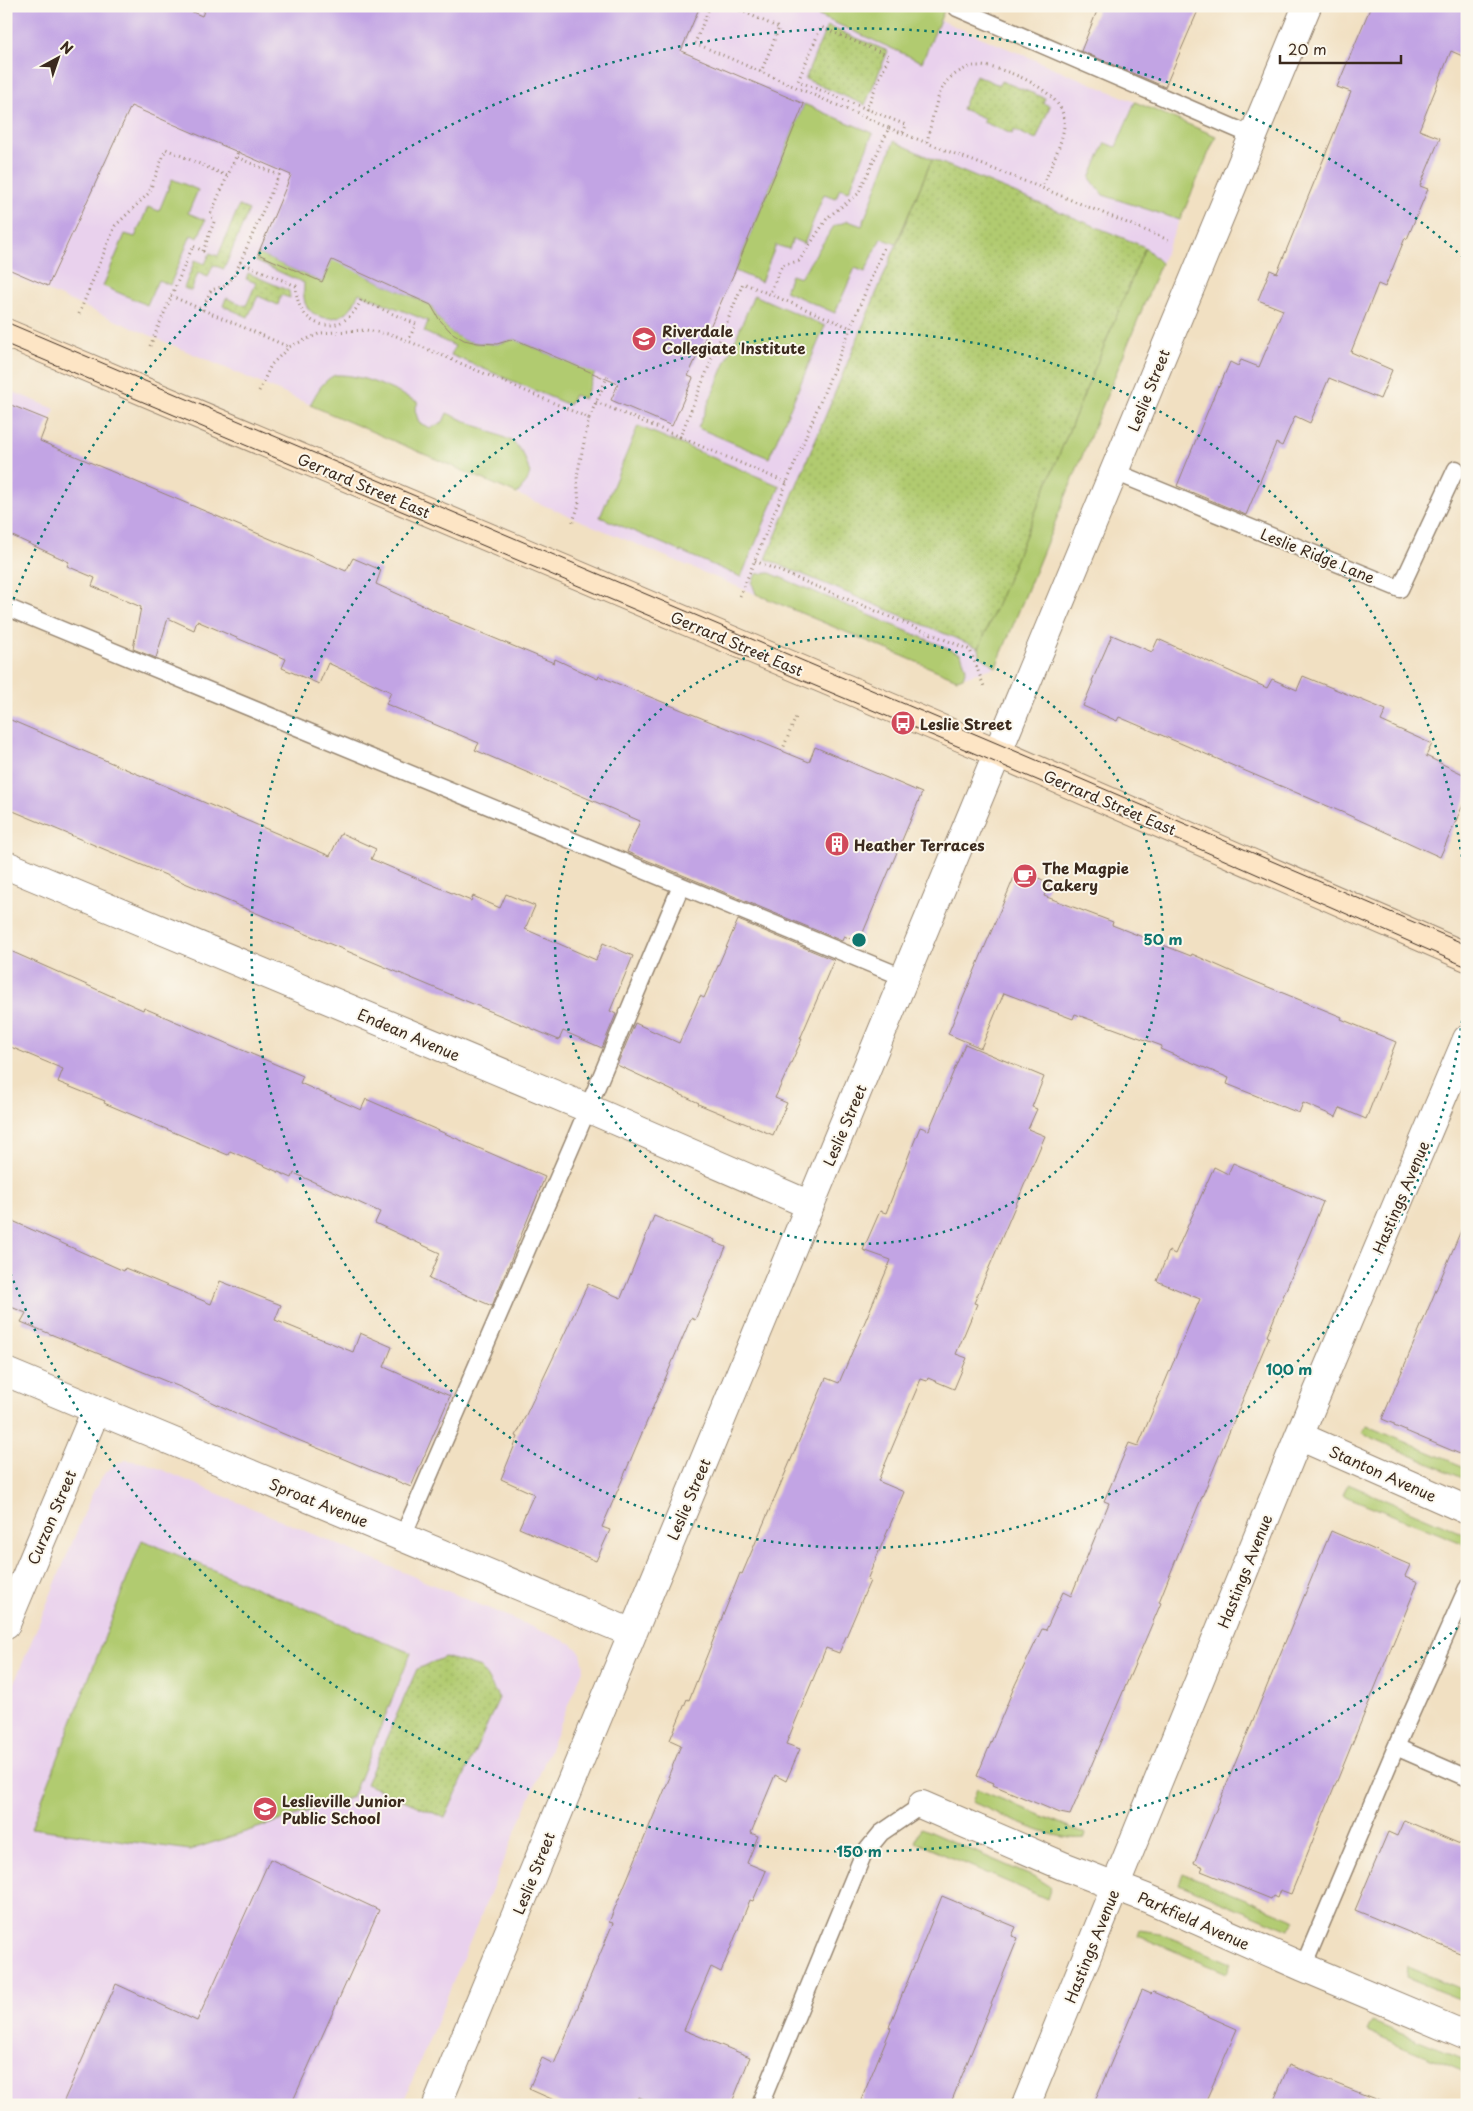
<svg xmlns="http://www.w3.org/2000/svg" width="1473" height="2111" font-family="'Playpen Sans',sans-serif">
  <defs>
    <pattern id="park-dots" width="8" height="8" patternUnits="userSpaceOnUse" patternTransform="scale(1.25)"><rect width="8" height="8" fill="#b1cb70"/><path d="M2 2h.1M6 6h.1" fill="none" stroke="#99ae61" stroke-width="1.8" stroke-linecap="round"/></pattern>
  </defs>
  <rect width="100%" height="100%" fill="#fbf7ec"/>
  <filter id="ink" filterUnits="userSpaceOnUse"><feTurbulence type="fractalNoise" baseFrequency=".02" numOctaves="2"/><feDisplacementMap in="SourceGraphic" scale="10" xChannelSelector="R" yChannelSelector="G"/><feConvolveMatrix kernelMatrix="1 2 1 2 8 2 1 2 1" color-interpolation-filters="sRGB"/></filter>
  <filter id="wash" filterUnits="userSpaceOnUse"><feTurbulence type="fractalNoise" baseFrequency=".0096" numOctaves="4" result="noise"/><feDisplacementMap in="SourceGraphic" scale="20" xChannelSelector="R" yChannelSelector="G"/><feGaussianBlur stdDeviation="1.12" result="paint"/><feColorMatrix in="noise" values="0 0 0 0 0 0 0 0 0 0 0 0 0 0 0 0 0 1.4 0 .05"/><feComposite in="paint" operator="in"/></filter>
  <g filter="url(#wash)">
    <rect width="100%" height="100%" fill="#f1e0c2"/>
    <path fill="#e9d1ed" d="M6 6H946L940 20 1216 136 1161 263 996 667 957 679 517 494 6 273Z
      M6 389 55 409 6 523Z
      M126 1460 146 1463 572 1644 581 1653 584 1667 402 2105H6V1703L93 1492 104 1474 114 1465Z"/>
    <path fill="#b1cb70" stroke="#767a47" d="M797 6H946L922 62Z
      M1135 102 1216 136 1180 220 1103 195 1090 178 1105 143 1116 147Z
      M804 104 873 133 849 191 840 188 836 198 824 194 804 244 793 239 789 249 776 245 761 282 735 271Z
      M894 141 932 159 896 244 881 238 865 272 855 268 835 313 785 291 791 275 800 278 834 226 848 221 862 226Z
      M172 179 198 190 188 213 205 220 198 238 191 235 170 285 158 280 147 305 103 286 125 234 135 237 148 207 159 211Z
      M1145 247 1161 263 996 667 980 656 979 648Z
      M258 254 322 282 333 257 371 278 431 305 439 319 451 332 464 340 478 343 497 344 514 339 575 365 597 368 584 399 574 395 569 405 451 355 455 346 424 332 428 321 359 293C356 298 354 305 349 310 337 323 312 320 305 303 303 296 304 289 304 283L255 261Z
      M754 295 825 326 769 458 698 428Z
      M335 375C365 374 392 390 418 402L415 410 419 423 431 428 443 422 447 413 512 441 523 453 530 473 527 482 517 494 310 405C317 392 322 381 335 375Z
      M638 426 780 486 741 577 600 517Z
      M770 573 961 654 966 668 963 677 957 679 756 594 752 583 756 574Z
      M1367 1426 1467 1468V1480L1372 1438 1362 1432Z
      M1348 1484 1467 1535V1545L1343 1495Z
      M142 1540 411 1653 352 1797 190 1850 31 1828Z
      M977 1789 1086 1834 1085 1838C1052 1842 1003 1815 972 1802Z
      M921 1828 1040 1880 1051 1887 1047 1899 915 1842Z
      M1183 1873 1296 1920 1289 1930 1179 1884Z
      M1140 1930 1159 1933 1231 1963 1227 1973 1138 1936Z
      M1407 1967 1467 1991V2002L1406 1978Z
      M1373 2022 1467 2061V2073L1368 2032Z"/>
    <path fill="url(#park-dots)" stroke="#767a47" d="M827 26 888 51 865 105 805 79Z
      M976 75 999 85 1001 81 1045 98 1043 103 1050 106 1036 140 1014 130 1012 134 983 122 984 118 962 109Z
      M932 159 1145 247 979 648 766 559Z
      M239 206 249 210 224 269 213 265 208 277 198 273 191 291 184 288 195 260 205 264 210 253 218 256Z
      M248 273 289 291 290 298 281 295 278 305 258 296 248 317 223 306 226 298 246 306 256 283 246 279Z
      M445 1657 481 1668 499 1698 445 1818 366 1784 417 1669Z"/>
    <g id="blocks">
      <path fill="#c2a4e4" d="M6 6H178L202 16 206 6H700L681 51 804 104 735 271 688 376 693 378 672 426 611 400 618 384 514 339 497 344 478 343 464 340 451 332 439 319 431 305 332 260 322 282 258 254 291 175 131 106 48 286 6 268Z
        M1099 6H1200L1165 87 1081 51Z
        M1371 6H1467V58L1451 51 1419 130 1440 138 1420 186 1428 189 1407 239 1405 238 1385 287 1378 284 1351 352 1392 370 1380 399 1329 378 1310 423 1295 416 1282 446 1276 443 1246 515 1177 486 1218 386 1219 387 1230 362 1238 366 1241 360 1259 367 1283 310 1258 300 1270 270 1277 273 1351 92 1337 87Z
        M6 403 48 420 40 441 346 571 353 558 381 570 376 584 449 617 448 619 554 663 555 659 598 679 599 676 809 762 815 747 922 793 859 942 844 936 842 941 627 852 640 821 475 750 479 743 386 704 391 692 328 663 319 684 282 668 286 659 197 621 194 630 168 618 156 658 133 649 141 607 92 586 95 578 67 566 69 562 6 533Z
        M1112 635 1152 652 1158 639 1267 688 1272 679 1297 690 1303 676 1386 710 1381 721 1432 744 1426 756 1467 776V796L1440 857 1344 813 1119 717 1117 721 1083 706 1093 682 1092 681Z
        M6 718 330 856 341 833 376 849 371 859 471 901 473 896 500 908 506 894 535 906 525 929 596 960 603 943 633 956 610 1011 616 1014 602 1048 563 1031 559 1040 6 808Z
        M1018 868 1049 883 1044 896 1113 922 1112 925 1191 956 1192 954 1246 978 1342 1017 1341 1019 1396 1042 1366 1119 1340 1108 1336 1117 1303 1103 1299 1113 1227 1084 1229 1078 1160 1049 1162 1046 1075 1014 1073 1019 1004 993 981 1048 948 1034Z
        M738 920 834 960 800 1039H802L775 1098 787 1103 773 1135 698 1104 699 1103 617 1065 635 1023 679 1043 700 996 704 998Z
        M6 949 143 1010 144 1008 303 1076 300 1083 361 1110 366 1099 545 1177 492 1306 429 1279 440 1253 375 1223 380 1212 294 1173 292 1178 230 1151 228 1155 104 1103 105 1101 58 1082 63 1069 6 1045Z
        M965 1044 1044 1077 1032 1107 1037 1109 1028 1129 1045 1136 974 1303 977 1304 956 1354 967 1358 954 1389 928 1378 927 1381 921 1379 878 1481 904 1492 867 1580 870 1581 839 1653 826 1648 786 1744 800 1749 786 1781 775 1775 751 1833 758 1836 747 1863 766 1871 753 1901 750 1900 721 1972 711 1967 684 2030 750 2057 731 2105H657L639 2097 635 2105H565L529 2089 542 2058 554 2064 613 1923 609 1922 670 1777H668L681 1745 670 1740 687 1699 689 1700 740 1573 742 1574 826 1378 839 1383 891 1260 863 1250 880 1211 886 1213 920 1127 929 1130Z
        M1233 1163 1323 1202 1280 1304 1267 1336 1269 1337 1181 1547 1159 1602 1161 1603 1135 1664 1070 1815 1060 1813 993 1785 994 1783 977 1776 1015 1685 1042 1629 1046 1630 1063 1592 1071 1596 1109 1503 1104 1501 1129 1443 1138 1446 1200 1299 1157 1281 1169 1251 1175 1254 1214 1167 1228 1174Z
        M654 1216 715 1240 714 1242 726 1247 695 1320 691 1318 602 1527 610 1530 596 1561 519 1528 534 1494 501 1479 518 1437 516 1436 588 1284 621 1298Z
        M1467 1216V1457L1394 1426V1424L1382 1419Z
        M6 1218 124 1271 125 1268 211 1304 220 1281 281 1305 275 1320 353 1352 360 1333 392 1347 384 1367 450 1396 411 1487 255 1422 180 1387 21 1322 26 1313 6 1305Z
        M1331 1531 1410 1565 1405 1576 1418 1582 1291 1894 1280 1890 1277 1898 1273 1896 1271 1899 1201 1871 1203 1867 1194 1863Z
        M1404 1820 1467 1847V1956L1355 1910 1388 1832 1397 1836Z
        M270 1859 379 1910 291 2105H62L116 1984 197 2021Z
        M942 1896 1016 1927 1012 1936 1018 1938 950 2105H859L891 2028 889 2027Z
        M1142 1990 1151 1994 1153 1992 1237 2029 1204 2105H1093Z
        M1289 2065 1385 2103V2105H1272Z"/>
    </g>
  </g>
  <g filter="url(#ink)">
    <use href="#blocks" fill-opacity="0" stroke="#968570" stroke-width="1"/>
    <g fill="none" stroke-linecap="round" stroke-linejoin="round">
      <defs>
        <path id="service" d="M958 6 957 8 1253 136
          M1115 472 1400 589 1456 469
          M6 607 905 978
          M403 1536 577 1134 681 886
          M1396 1747 1467 1778
          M1303 1967 1396 1747 1467 1588
          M760 2105 863 1855 881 1833 922 1805"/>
        <path id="minor" d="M6 865 587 1108 810 1205
          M6 1372 632 1633
          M1299 1436 1467 1510
          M6 1624 96 1410
          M922 1805 1063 1866 1149 1899 1303 1967 1467 2036
          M437 2105 1307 6
          M1026 2105 1299 1436 1467 1039"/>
        <path id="secondary" d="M6 333 998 753 1467 957"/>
      </defs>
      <use href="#service" stroke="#968570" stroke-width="19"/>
      <use href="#minor" stroke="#968570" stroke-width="30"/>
      <use href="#secondary" stroke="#968570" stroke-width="30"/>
      <path stroke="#968570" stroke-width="3" stroke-dasharray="1 4" stroke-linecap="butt" d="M710 6 695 43 889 128 858 194 828 217 799 261 782 265 770 293
        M731 6 779 28 761 72
        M866 110 889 56 821 27 798 81 906 125 903 133
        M889 128 1042 188 1171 241
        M927 142C931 126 936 93 947 81 952 75 966 67 974 66 1000 64 1061 89 1064 119 1066 138 1049 169 1042 188
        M240 262 296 286C296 330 343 340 361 300L416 324 408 341
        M171 296 289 347
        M202 310 211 290 225 286 234 276 279 175 236 157
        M79 314 115 226 149 193 166 149 227 176
        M150 346 193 246 203 251 214 222 211 213 238 152
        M259 391 271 365 289 347 321 333 366 330 394 335 589 418 577 476 579 505 572 524
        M596 402 680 437 743 283 851 328
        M589 418 609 373
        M680 437 787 483
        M755 561 970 650 985 689
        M740 596 884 247
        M782 751 796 717"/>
      <use href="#service" stroke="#fff" stroke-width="16"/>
      <use href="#minor" stroke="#fff" stroke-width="28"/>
      <use href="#secondary" stroke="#fde5c5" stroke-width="28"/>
      <path stroke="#3b2a1e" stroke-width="1" d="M6 322 1081 779 1467 945
        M6 344 903 723 1204 851 1467 967"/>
    </g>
  </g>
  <g fill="none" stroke="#0f766e" stroke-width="2.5" stroke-dasharray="2.5 5">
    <circle cx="859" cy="940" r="304"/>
    <path d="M1467 961A608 608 0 1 1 1467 919"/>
    <path d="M1463 1623A912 912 0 0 1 8 1267M8 613A912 912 0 0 1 1463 257"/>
  </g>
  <defs>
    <symbol id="school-disc" viewBox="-11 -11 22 22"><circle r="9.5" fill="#d1495b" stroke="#fbf7ec"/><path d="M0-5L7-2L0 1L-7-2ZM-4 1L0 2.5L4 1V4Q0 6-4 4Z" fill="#fff"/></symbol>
    <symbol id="bus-disc" viewBox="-11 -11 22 22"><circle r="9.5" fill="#d1495b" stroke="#fbf7ec"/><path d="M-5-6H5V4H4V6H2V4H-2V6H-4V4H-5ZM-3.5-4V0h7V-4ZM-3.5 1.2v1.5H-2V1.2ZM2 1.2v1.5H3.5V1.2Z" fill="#fff"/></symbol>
    <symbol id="building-disc" viewBox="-11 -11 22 22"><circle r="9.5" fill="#d1495b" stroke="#fbf7ec"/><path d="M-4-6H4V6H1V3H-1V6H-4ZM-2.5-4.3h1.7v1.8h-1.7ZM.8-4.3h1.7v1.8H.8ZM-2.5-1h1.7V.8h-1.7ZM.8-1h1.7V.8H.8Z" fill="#fff"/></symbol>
    <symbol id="cafe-disc" viewBox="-11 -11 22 22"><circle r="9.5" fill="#d1495b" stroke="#fbf7ec"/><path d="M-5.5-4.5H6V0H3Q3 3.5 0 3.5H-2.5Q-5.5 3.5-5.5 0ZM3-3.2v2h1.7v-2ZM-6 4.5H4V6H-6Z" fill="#fff"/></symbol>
  </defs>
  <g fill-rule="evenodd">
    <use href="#school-disc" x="630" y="325" width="28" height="28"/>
    <use href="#bus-disc" x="889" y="709" width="28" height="28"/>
    <use href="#building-disc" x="823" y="830" width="28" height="28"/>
    <use href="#cafe-disc" x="1011" y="862" width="28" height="28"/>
    <use href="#school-disc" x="251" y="1795" width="28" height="28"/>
  </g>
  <g text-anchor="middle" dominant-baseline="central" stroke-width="4" stroke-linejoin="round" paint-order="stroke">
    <g font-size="15" font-weight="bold" fill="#3b2a1e" stroke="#fbf7ec" text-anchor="start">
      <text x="662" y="330">Riverdale<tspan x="662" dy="17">Collegiate Institute</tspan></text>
      <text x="920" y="723">Leslie Street</text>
      <text x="854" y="844">Heather Terraces</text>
      <text x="1042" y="867">The Magpie<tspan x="1042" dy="17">Cakery</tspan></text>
      <text x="282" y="1800">Leslieville Junior<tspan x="282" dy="17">Public School</tspan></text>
    </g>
    <g font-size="15" fill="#3b2a1e" stroke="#fbf7ec">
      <text transform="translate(1148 390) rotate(-68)">Leslie Street</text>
      <text transform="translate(364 485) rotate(23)">Gerrard Street East</text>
      <text transform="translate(1318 555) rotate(22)">Leslie Ridge Lane</text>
      <text transform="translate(737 643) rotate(23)">Gerrard Street East</text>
      <text transform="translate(1110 802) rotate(23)">Gerrard Street East</text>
      <text transform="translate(409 1034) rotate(23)">Endean Avenue</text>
      <text transform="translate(844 1125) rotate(-67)">Leslie Street</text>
      <text transform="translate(1400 1197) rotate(-67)">Hastings Avenue</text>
      <text transform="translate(1383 1473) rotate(24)">Stanton Avenue</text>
      <text transform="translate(688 1499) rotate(-67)">Leslie Street</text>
      <text transform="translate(319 1502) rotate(22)">Sproat Avenue</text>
      <text transform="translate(51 1517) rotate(-67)">Curzon Street</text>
      <text transform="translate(1244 1571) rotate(-68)">Hastings Avenue</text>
      <text transform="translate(533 1873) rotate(-68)">Leslie Street</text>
      <text transform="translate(1194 1920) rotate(24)">Parkfield Avenue</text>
      <text transform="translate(1091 1946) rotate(-68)">Hastings Avenue</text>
    </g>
  </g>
  <circle cx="859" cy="940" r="8" fill="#0f766e" stroke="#fbf7ec" stroke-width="2.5"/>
  <g font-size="15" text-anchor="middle" font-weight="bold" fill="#0f766e" stroke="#fbf7ec" stroke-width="4" stroke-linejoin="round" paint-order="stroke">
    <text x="1163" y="945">50 m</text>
    <text x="1289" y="1375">100 m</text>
    <text x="859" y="1857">150 m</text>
  </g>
  <rect width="1473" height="2111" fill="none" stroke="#fbf7ec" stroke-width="25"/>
  <g transform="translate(58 58) rotate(40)" stroke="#fbf7ec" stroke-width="4" paint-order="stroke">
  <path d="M0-4L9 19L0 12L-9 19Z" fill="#3b2a1e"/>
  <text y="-8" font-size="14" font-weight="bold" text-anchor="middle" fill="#3b2a1e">N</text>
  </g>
  <path d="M1280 55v8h121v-8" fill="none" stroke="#3b2a1e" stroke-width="2.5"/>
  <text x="1288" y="55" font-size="15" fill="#3b2a1e" stroke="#fbf7ec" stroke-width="4" paint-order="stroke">20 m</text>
</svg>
